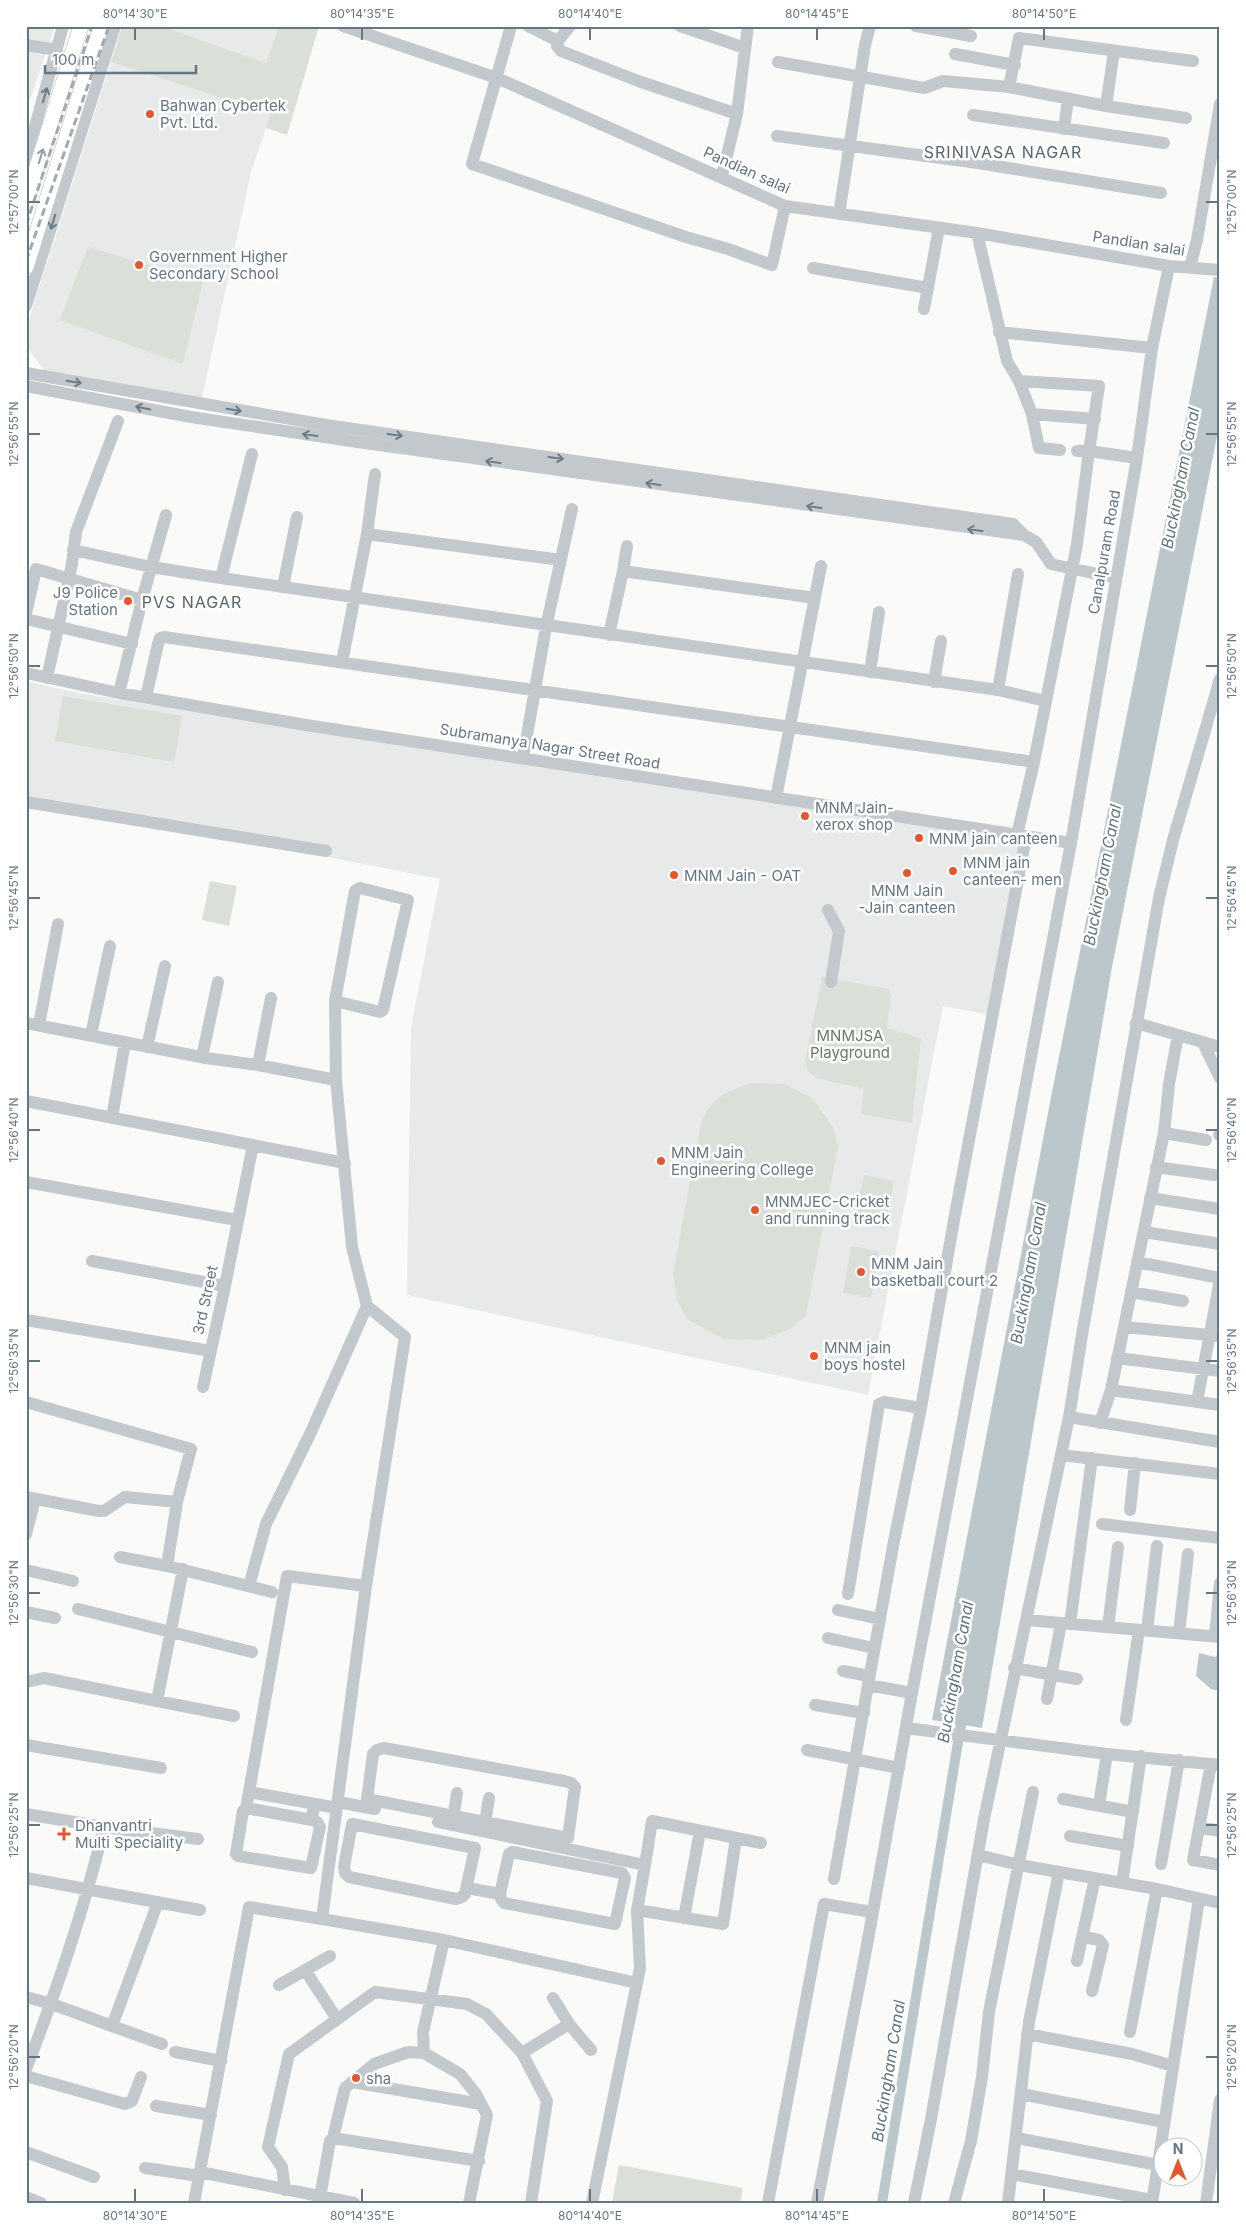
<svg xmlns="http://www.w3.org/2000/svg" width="1246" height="2229" font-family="Inter,sans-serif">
  <rect width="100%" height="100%" fill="#fafaf8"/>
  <path fill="#e8e9e9" d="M26 26H55L30 100 26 99Z
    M162 26H279L266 63Z
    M111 62 271 114 251 172 201 403 44 370 26 346V329Z
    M26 681 78 693 539 767 1023 840 991 1015 943 1006 868 1395 407 1295 411 1027 440 879 26 798Z"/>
  <path fill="#dadfd7" d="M122 26H162L266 63 279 26H319L287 135 266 128 270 114 111 62Z
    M88 247 203 281 183 364 60 320Z
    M63 696 182 716 174 762 55 741Z
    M210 881 237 886 229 926 202 920Z
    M822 977 889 989 891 995 887 1028 921 1038 912 1123 861 1114 864 1089 817 1078 808 1072 805 1061Z
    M751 1083 785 1084 812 1098 833 1127 838 1146 806 1316 790 1329 762 1340 724 1339 687 1319 677 1300 673 1274 701 1123C713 1097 725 1092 751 1083Z
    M864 1175 894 1181 884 1229 854 1223Z
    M851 1246 879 1251 871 1298 843 1293Z
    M619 2165 743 2188 740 2203H612Z"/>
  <path fill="#bbc7cb" d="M1214 277 1220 278V421L1112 967 982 1728 932 1720 1053 1087Z
    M1199 1653 1215 1657 1220 1653V1691L1211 1689 1196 1676Z"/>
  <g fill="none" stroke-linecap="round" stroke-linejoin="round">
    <path stroke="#bbc7cb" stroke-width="10" d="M882 2203 963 1712"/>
    <defs>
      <path id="major" d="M26 202 81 26
        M26 267 101 26"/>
    </defs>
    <use href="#major" stroke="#b5babe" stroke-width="16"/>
    <path stroke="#c3c8cc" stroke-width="12" d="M343 26 497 78 785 206 977 233 1169 266 1220 270
      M511 26 472 164 686 237 728 249 772 265 785 206
      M528 26 558 41
      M570 26 558 41 557 46 561 51 641 82 737 114
      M680 26 745 48
      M916 26 971 36
      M26 45 57 50
      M955 54 1015 65
      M778 62 924 88 943 81 1009 87 1106 106 1186 118
      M1009 87 1019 38 1193 61
      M1106 106 1114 51
      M973 115 1164 143
      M1064 129 1068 99
      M777 136 978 163 1161 193
      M26 159 63 26
      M722 176 737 114 748 26
      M839 214 865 45 870 26
      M977 233 1007 361 1019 381 1032 414 1039 448 1060 450
      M1190 267 1197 240 1220 104
      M813 268 928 288
      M26 306 115 26
      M924 309 939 228
      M999 332 1152 348
      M26 373 326 425 1013 524 1024 535
      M1019 381 1099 386 1089 451H1077
      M26 386 191 417 358 442 1024 535 1036 542 1051 564 1116 578
      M1032 414 1095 419
      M367 534 561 560
      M73 550 151 567 221 578 998 690 1045 701
      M623 571 627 546
      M221 578 252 454
      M283 587 297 517
      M26 614 36 569 142 600
      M26 619 132 644
      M609 635 623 571 815 598
      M342 662 367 534 375 474
      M870 672 879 612
      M26 673 119 693 306 725 1071 843
      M47 678 72 564 76 532 118 421
      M934 682 941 641
      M998 690 1018 574
      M119 693 142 600 166 515
      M146 697 158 644 160 638 164 637 1034 762 1077 544 1089 451 1137 458
      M523 758 546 627 572 509
      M776 798 821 566
      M26 802 326 851
      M1017 835 1034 762
      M828 910 839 931 831 982
      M335 1001 380 1012 383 1010 408 900 360 888 355 891 335 1001 336 1080
      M26 1023 206 1058 258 1065 336 1080 352 1247 367 1306 405 1337 366 1586 322 1919 249 1907 194 2203
      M1136 1023 1220 1047
      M39 1025 58 924
      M91 1035 110 946
      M1203 1043 1220 1078
      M147 1047 165 966
      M202 1057 218 982
      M258 1065 271 998
      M26 1101 345 1163
      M112 1118 125 1042
      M1164 1133 1206 1140
      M1219 1135H1220
      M1156 1167 1214 1175
      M26 1182 237 1220
      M1150 1198 1220 1209
      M1144 1232 1220 1244
      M92 1261 225 1286
      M1137 1262 1220 1278
      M1131 1292 1183 1301
      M26 1320 211 1351
      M1124 1327 1220 1336
      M1117 1358 1220 1371
      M203 1387 225 1286 253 1145
      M1111 1390 1220 1405
      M26 1402 191 1449 177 1502 167 1566 272 1592
      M1197 1402 1220 1280
      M1069 1417 1220 1442
      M1100 1423 1111 1390 1164 1133 1169 1084 1178 1035
      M1061 1455 1220 1474
      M26 1497 99 1511H104L125 1497 177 1502
      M1130 1510 1135 1463
      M1102 1524 1220 1538
      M26 1534 35 1499
      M120 1557 167 1566
      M26 1570 73 1581
      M249 1586 266 1524 311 1432 367 1306
      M848 1594 879 1404 884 1402 921 1408
      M78 1609 252 1652
      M838 1610 880 1619
      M26 1612 55 1618
      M1027 1620 1220 1637
      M1070 1624 1092 1458
      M1108 1627 1118 1547
      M1147 1630 1157 1546
      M1179 1633 1188 1554
      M1215 1636 1220 1583
      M828 1638 874 1648
      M1014 1668 1077 1679
      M843 1671 869 1676
      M26 1682 44 1678 157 1701 183 1569
      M912 1693 868 1685 894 1541 921 1408 954 1220 1026 837
      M1047 1699 1061 1623
      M157 1701 234 1716
      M815 1705 864 1713
      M1126 1720 1139 1630
      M906 1728 1107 1754 1220 1765
      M26 1745 161 1768
      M807 1750 899 1768
      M1211 1764 1193 1860 1220 1865
      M249 1792 246 1808 243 1811 236 1854 238 1856 311 1868 320 1827 317 1822 312 1820 314 1804
      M1063 1799 1133 1812
      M338 1802 375 1809
      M1099 1805 1107 1754
      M366 1807 373 1754 377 1750 384 1748 564 1781 571 1783 575 1787 568 1838 367 1799
      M246 1808 312 1820
      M337 1808 249 1792 287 1576 366 1586
      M26 1814 104 1827
      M438 1822 645 1865 652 1821 761 1843
      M352 1824 475 1848 465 1894 462 1897 456 1899 349 1877 345 1873 344 1867Z
      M452 1825 457 1793
      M1199 1827 1220 1831
      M484 1829 489 1798
      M1070 1836 1128 1846
      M512 1852 622 1873 625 1878 615 1924 504 1903 501 1899 500 1894 509 1854Z
      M978 1855 1019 1865 1157 1889 1220 1903
      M1161 1864 1179 1760
      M645 1865 637 1910 723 1924 736 1838
      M26 1878 200 1910
      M834 1879 868 1685
      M1122 1883 1141 1756
      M467 1888 500 1894
      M684 1918 700 1831
      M322 1919 444 1940 637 1983
      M1084 1937 1099 1940 1103 1945 1092 1991
      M1077 1961 1095 1878
      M305 1970 337 2019
      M279 1985 330 1956
      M26 1997 52 2004 112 2026 158 1902
      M553 1998 569 2024 591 2050
      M112 2026 162 2044
      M1130 2032 1157 1889
      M1027 2034 1132 2054 1173 2066
      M175 2052 221 2061
      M424 2053 423 2032 444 1940
      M522 2053 569 2024
      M26 2069C57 1990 84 1910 104 1827L198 1839
      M26 2076 125 2104 132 2101 141 2077
      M352 2082 481 2104
      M1021 2094 1164 2122
      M156 2106 211 2115
      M333 2138 479 2161
      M1016 2138 1158 2165
      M26 2152 94 2177
      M145 2168 200 2176
      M200 2172 354 2203
      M1011 2174 1152 2200
      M285 2190 282 2167 268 2147 289 2054 375 1992 467 2004 486 2014 522 2053 547 2101 531 2203
      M26 2197 41 2203
      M319 2203 330 2141 333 2138 345 2088 374 2064 408 2052 424 2053 460 2074 476 2094 487 2115 469 2203
      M592 2203 640 1968 637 1910
      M768 2203 824 1904 872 1912
      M817 2203 867 1945 912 1693 1071 843 1137 458 1152 348 1169 266
      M914 2203 931 2119 984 1819 1069 1417 1083 1329 1159 898 1173 840 1220 679
      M954 2203 971 2141 982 2077 989 2012 1033 1792
      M1008 2203 1029 2022 1059 1872
      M1152 2203 1199 1899
      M1206 2203 1220 2100"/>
    <use href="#major" stroke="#fff" stroke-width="15"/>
    <path stroke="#a2aab0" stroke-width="3" stroke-dasharray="8 4" stroke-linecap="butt" d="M26 225 92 26
      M26 261 109 26"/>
  </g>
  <defs><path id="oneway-shaft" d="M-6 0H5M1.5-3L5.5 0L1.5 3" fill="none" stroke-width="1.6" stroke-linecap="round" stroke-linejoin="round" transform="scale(1.25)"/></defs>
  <g stroke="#6a7a87">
    <use href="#oneway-shaft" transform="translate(45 95) rotate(-74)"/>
    <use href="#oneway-shaft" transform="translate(53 222) rotate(107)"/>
    <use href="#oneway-shaft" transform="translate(74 382) rotate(10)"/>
    <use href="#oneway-shaft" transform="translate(143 408) rotate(-169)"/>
    <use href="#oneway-shaft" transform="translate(234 410) rotate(9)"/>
    <use href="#oneway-shaft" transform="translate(310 435) rotate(-172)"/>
    <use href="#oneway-shaft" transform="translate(395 435) rotate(8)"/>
    <use href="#oneway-shaft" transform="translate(556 458) rotate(8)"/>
    <use href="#oneway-shaft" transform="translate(493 462) rotate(-172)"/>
    <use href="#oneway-shaft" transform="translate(653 484) rotate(-172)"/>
    <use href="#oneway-shaft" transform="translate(814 507) rotate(-172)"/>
    <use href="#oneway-shaft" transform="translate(975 530) rotate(-172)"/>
  </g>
  <use stroke="#939fa8" href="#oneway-shaft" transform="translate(41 156) rotate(-73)"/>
  <path fill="none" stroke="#657683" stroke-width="2" d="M135 28V40M362 28V40M590 28V40M817 28V40M1044 28V40M28 202H40M1206 202H1218M28 434H40M1206 434H1218M28 666H40M1206 666H1218M28 898H40M1206 898H1218M28 1130H40M1206 1130H1218M28 1361H40M1206 1361H1218M28 1593H40M1206 1593H1218M28 1825H40M1206 1825H1218M28 2057H40M1206 2057H1218M135 2189V2202M362 2189V2202M590 2189V2202M817 2189V2202M1044 2189V2202"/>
  <g fill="#e4572e" stroke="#fff" stroke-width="2">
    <circle cx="150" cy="114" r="5"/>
    <circle cx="139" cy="265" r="5"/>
    <circle cx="128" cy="601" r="5"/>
    <circle cx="805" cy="816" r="5"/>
    <circle cx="919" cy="838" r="5"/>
    <circle cx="953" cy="871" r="5"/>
    <circle cx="907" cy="873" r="5"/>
    <circle cx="674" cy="875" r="5"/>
    <circle cx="661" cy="1161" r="5"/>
    <circle cx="755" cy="1210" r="5"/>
    <circle cx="861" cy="1272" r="5"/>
    <circle cx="814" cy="1356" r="5"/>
    <path d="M61.5 1826.5h5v5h5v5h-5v5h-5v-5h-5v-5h5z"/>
    <circle cx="356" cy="2078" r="5"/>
  </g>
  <g text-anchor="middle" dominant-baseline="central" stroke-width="5" stroke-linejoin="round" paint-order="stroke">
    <g font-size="15" fill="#657683" stroke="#fff" text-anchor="start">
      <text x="160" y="105">Bahwan Cybertek<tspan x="160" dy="17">Pvt. Ltd.</tspan></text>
      <text x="149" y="256">Government Higher<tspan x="149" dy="17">Secondary School</tspan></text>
      <text x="118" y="592" text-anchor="end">J9 Police<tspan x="118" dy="17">Station</tspan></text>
      <text x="815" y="807">MNM Jain-<tspan x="815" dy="17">xerox shop</tspan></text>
      <text x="929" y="838">MNM jain canteen</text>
      <text x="963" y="862">MNM jain<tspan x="963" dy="17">canteen- men</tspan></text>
      <text x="684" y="875">MNM Jain - OAT</text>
      <text x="907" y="890" text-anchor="middle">MNM Jain<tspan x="907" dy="17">-Jain canteen</tspan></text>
      <text x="671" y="1152">MNM Jain<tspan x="671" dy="17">Engineering College</tspan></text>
      <text x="765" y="1201">MNMJEC-Cricket<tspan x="765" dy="17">and running track</tspan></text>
      <text x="871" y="1263">MNM Jain<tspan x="871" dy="17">basketball court 2</tspan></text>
      <text x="824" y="1347">MNM jain<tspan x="824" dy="17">boys hostel</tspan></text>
      <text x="75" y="1825">Dhanvantri<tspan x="75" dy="17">Multi Speciality</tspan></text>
      <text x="366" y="2078">sha</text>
    </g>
    <g font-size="15" fill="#657683" stroke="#fff">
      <text transform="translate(747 170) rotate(24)">Pandian salai</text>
      <text transform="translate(1139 243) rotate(9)">Pandian salai</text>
      <text transform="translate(1104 552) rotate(-80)">Canalpuram Road</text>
      <text transform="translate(550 746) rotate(9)">Subramanya Nagar Street Road</text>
      <text transform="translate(205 1300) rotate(-78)">3rd Street</text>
    </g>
    <g font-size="15" fill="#687a64" stroke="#fff">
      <text x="850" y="1035">MNMJSA<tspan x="850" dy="17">Playground</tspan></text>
    </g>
    <g font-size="16" letter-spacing="1" fill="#57646e" stroke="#fff">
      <text x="1003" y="152">SRINIVASA NAGAR</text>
      <text x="192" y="602">PVS NAGAR</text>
    </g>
    <g font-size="16" font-style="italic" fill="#60757c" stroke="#fff">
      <text transform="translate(1180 478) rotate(-79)">Buckingham Canal</text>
      <text transform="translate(1102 875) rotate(-79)">Buckingham Canal</text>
      <text transform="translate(1028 1273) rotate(-80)">Buckingham Canal</text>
      <text transform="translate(955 1672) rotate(-80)">Buckingham Canal</text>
      <text transform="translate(888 2071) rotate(-81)">Buckingham Canal</text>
    </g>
  </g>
  <rect width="1246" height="2229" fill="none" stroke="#ffffff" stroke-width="55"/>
  <g transform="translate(1178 2162)"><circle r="24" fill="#ffffff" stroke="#c1c8cd"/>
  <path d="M0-4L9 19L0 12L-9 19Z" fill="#e4572e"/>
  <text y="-8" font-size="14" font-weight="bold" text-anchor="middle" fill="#657683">N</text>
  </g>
  <path d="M45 65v8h151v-8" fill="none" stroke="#657683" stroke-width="2.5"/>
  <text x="52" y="65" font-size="15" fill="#657683" stroke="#ffffff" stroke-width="4" paint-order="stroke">100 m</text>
  <rect x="28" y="28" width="1190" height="2174" fill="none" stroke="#657683" stroke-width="2"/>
  <g font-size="12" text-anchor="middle" fill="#657683">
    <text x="135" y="18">80°14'30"E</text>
    <text x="362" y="18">80°14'35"E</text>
    <text x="590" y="18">80°14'40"E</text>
    <text x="817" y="18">80°14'45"E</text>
    <text x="1044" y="18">80°14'50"E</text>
    <text transform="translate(14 202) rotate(-90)" y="4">12°57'00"N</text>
    <text transform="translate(1232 202) rotate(-90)" y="4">12°57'00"N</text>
    <text transform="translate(14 434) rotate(-90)" y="4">12°56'55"N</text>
    <text transform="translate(1232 434) rotate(-90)" y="4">12°56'55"N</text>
    <text transform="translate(14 666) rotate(-90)" y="4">12°56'50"N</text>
    <text transform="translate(1232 666) rotate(-90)" y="4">12°56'50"N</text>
    <text transform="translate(14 898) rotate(-90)" y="4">12°56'45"N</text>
    <text transform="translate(1232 898) rotate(-90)" y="4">12°56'45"N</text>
    <text transform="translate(14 1130) rotate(-90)" y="4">12°56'40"N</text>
    <text transform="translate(1232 1130) rotate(-90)" y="4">12°56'40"N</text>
    <text transform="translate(14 1361) rotate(-90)" y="4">12°56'35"N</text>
    <text transform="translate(1232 1361) rotate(-90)" y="4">12°56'35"N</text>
    <text transform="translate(14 1593) rotate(-90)" y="4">12°56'30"N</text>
    <text transform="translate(1232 1593) rotate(-90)" y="4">12°56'30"N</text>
    <text transform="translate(14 1825) rotate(-90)" y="4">12°56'25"N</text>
    <text transform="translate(1232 1825) rotate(-90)" y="4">12°56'25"N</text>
    <text transform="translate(14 2057) rotate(-90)" y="4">12°56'20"N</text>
    <text transform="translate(1232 2057) rotate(-90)" y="4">12°56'20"N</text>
    <text x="135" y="2220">80°14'30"E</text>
    <text x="362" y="2220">80°14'35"E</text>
    <text x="590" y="2220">80°14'40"E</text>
    <text x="817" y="2220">80°14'45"E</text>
    <text x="1044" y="2220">80°14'50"E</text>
  </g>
</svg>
